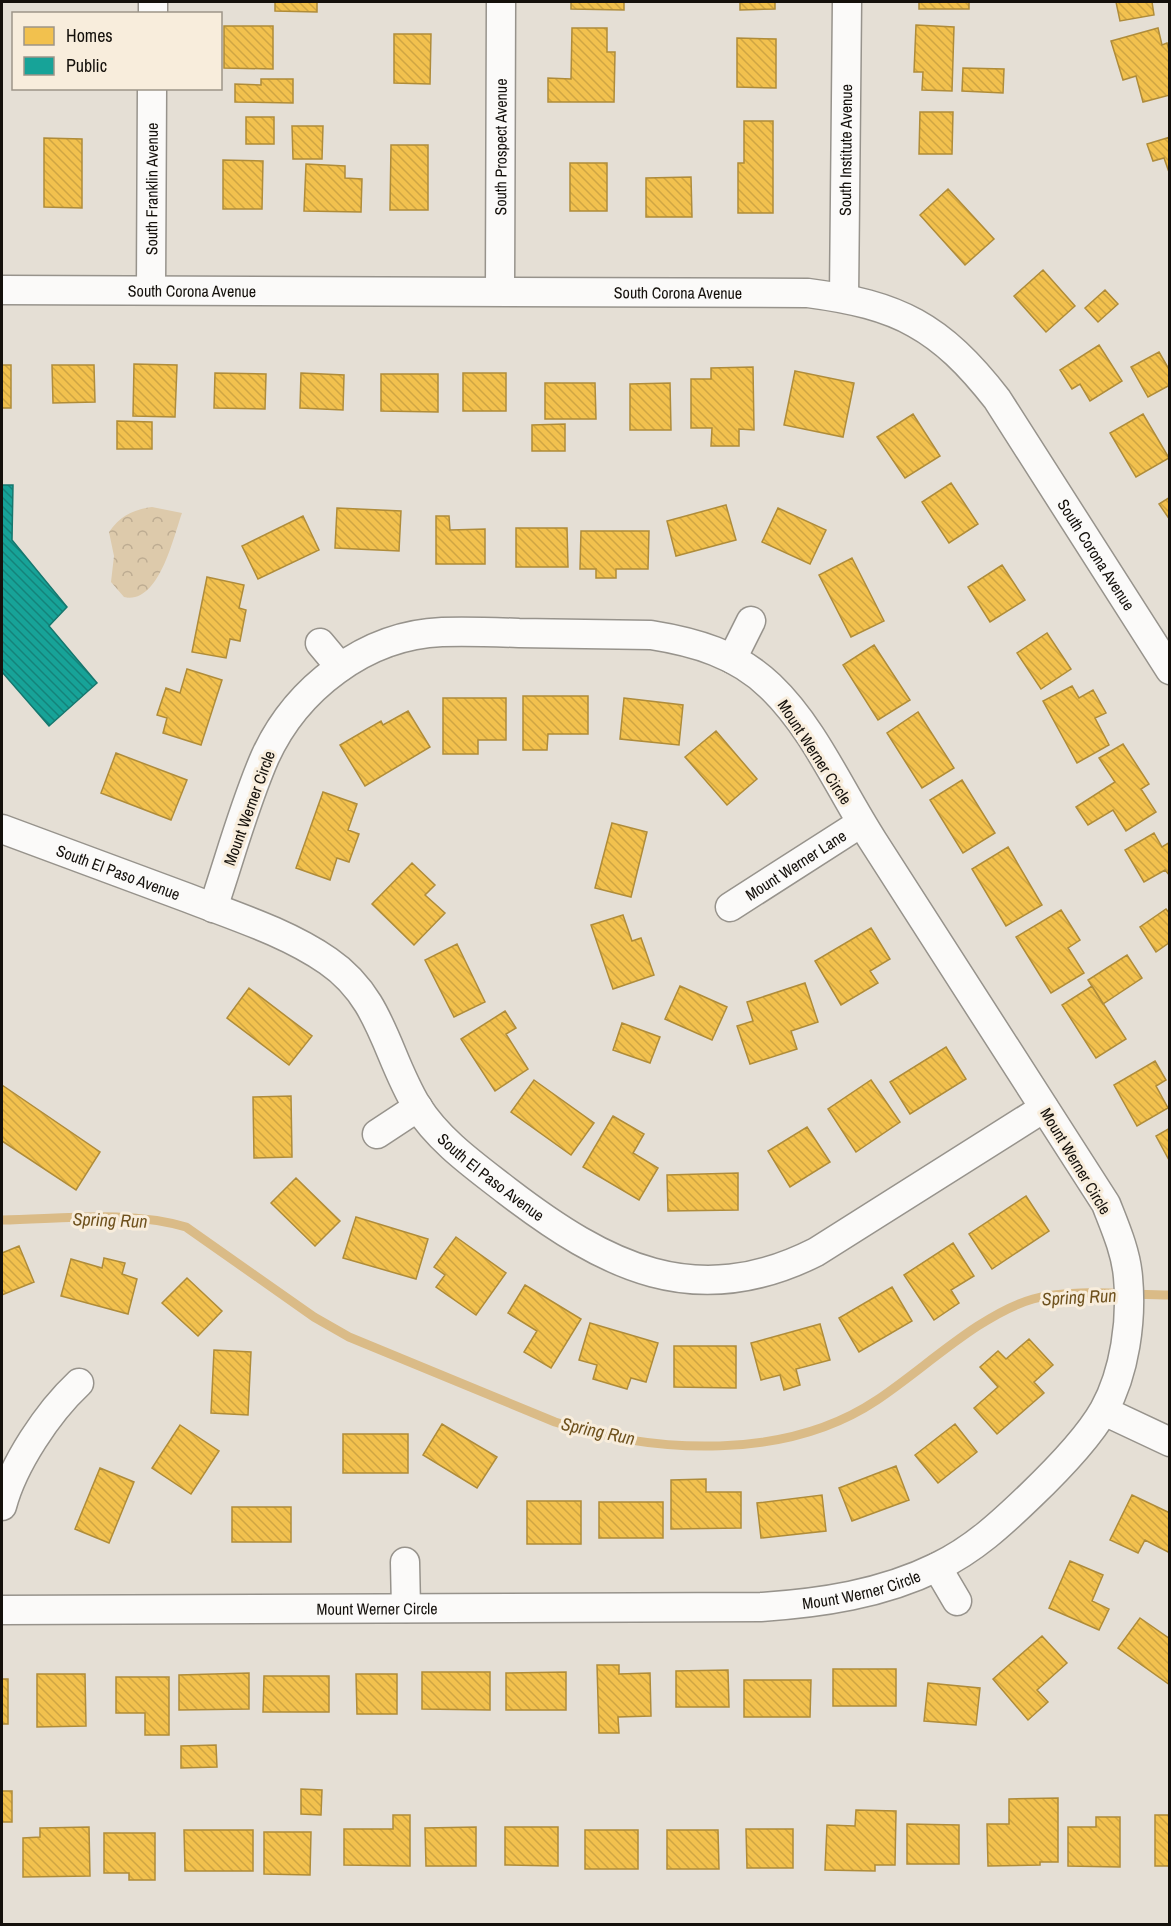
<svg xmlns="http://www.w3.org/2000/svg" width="1171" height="1926" font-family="'Archivo Narrow',sans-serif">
  <defs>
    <pattern id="park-crowns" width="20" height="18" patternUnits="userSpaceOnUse" patternTransform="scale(1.5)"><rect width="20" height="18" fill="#ddcaab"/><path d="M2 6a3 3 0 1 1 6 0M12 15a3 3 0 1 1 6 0" fill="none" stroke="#bdac92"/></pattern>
    <pattern id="homes-back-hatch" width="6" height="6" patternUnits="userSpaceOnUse" patternTransform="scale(1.5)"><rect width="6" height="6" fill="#f2c14e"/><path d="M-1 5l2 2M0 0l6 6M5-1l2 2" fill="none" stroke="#cfa543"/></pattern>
    <pattern id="public-back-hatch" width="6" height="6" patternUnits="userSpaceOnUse" patternTransform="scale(1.5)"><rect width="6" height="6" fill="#17a398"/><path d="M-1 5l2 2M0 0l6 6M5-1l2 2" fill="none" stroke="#14837a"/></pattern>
  </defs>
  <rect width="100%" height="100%" fill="#e5dfd5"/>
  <path fill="url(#park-crowns)" d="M152 507 182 513C173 538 159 605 124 597L111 582 114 556 109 532C121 515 133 510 152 507Z"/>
  <path fill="url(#homes-back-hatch)" stroke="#af8c3a" stroke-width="1.5" d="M275 2H317V12L275 11Z
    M571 2H624V10L571 9Z
    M740 2H775V9L740 10Z
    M919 2H969V9H919Z
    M1116 2H1152L1154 15 1120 21Z
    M916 25 954 27 952 91 922 90 923 72H914Z
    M224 26H273V69L224 68Z
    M572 28H607V52H615L614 102H548V78L571 79Z
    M1158 28 1162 45 1167 43 1170 54V95L1143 102 1136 76 1123 80 1111 41Z
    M394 34H431L430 84 394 83Z
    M737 38 776 39V88L737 87Z
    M963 68 1004 69 1003 93 962 91Z
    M261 79H293V103L235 102V84L261 85Z
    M920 112H953L952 154H919Z
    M246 117H274V144H246Z
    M744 121H773V213H738V163H744Z
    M292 126H323L322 159H293Z
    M1170 137V175L1164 158 1153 161 1147 144Z
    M44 138 82 139V208L44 207Z
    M391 145H428V210H390Z
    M223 160 263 161 262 209H223Z
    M570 163H607V211H570Z
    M306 164 345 166V178L362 179 361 212 304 211Z
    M691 177 692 217H646V178Z
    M948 189 994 239 965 265 920 215Z
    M1043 270 1075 306 1046 332 1014 296Z
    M1105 290 1118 304 1098 322 1085 308Z
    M1099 345 1122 381 1090 401 1080 384 1072 389 1060 370Z
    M1159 352 1170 371V385L1148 397 1131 367Z
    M134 364 177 365 175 417 133 416Z
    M2 365H11V408H2Z
    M52 365H94L95 402 53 403Z
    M753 367 754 430 739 429V446H711L712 428H691V379H711V368Z
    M795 371 854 383 843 437 784 425Z
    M215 373 266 374 265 409 214 408Z
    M301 373 344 375 343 410 300 408Z
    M463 373H506V411H463Z
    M381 374H438V412L381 411Z
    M545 383H595L596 419H545Z
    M670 383 671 430H630V384Z
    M913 414 940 456 905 478 877 437Z
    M1143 414 1169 458 1136 477 1110 433Z
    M117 421 152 422V449H117Z
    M565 424V451H532V425Z
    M951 483 978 524 949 543 922 502Z
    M1170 497V520L1159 504Z
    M726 505 736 540 676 556 667 521Z
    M337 508 401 511 399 551 335 548Z
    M778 508 826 530 810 564 762 542Z
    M303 516 319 550 258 579 242 546Z
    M436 516H449L450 530 485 529V564H436Z
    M516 528H567L568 567H516Z
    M581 531H649L648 569H616V578H596V569H580Z
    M852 558 884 621 851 637 819 575Z
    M1002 565 1025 600 990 622 968 587Z
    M207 577 244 585 239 608 246 610 240 641 230 639 226 658 192 652Z
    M1047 633 1071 669 1041 689 1017 653Z
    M874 645 910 700 878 720 843 665Z
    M187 669 222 680 201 745 163 733 167 718 157 715 166 688 180 693Z
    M1072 686 1079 698 1093 690 1106 713 1095 718 1109 745 1077 763 1043 701Z
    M523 696H588V734H548L547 750H523Z
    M443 698H506V740H478V754H443Z
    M624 698 683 705 679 745 620 739Z
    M408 711 430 747 365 786 340 745 381 721 383 725Z
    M918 712 954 768 922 788 887 733Z
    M716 731 757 779 727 805 685 757Z
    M1123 744 1149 784 1141 789 1156 812 1126 831 1113 810 1088 825 1076 807 1115 782 1099 758Z
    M116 753 187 780 171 820 101 793Z
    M962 780 995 833 963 853 930 800Z
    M323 792 357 804 348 830 359 834 349 862 337 858 330 880 296 868Z
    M612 823 647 832 631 897 595 888Z
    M1154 833 1162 847 1170 842V876L1165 870 1144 882 1125 850Z
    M1008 847 1042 905 1006 926 972 869Z
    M412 863 435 885 425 895 445 913 414 945 372 904Z
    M1166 909 1170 914V942L1156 952 1140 927Z
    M1061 910 1080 940 1068 948 1084 973 1051 993 1016 937Z
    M623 915 632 941 641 938 654 975 613 989 591 925Z
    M871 928 890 959 870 971 878 983 841 1005 815 961Z
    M457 944 485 1002 454 1017 425 960Z
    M1127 955 1142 978 1103 1004 1088 980Z
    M805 983 818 1022 791 1031 797 1049 750 1064 737 1026 753 1021 747 1002Z
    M680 986 727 1007 712 1040 665 1019Z
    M1092 986 1126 1039 1096 1058 1062 1005Z
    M249 988 312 1036 289 1065 227 1018Z
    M505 1011 516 1028 506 1034 528 1069 495 1091 461 1039Z
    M622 1023 660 1037 650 1063 613 1050Z
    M946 1047 966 1079 910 1114 890 1082Z
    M1155 1061 1166 1080 1156 1086 1168 1108 1137 1126 1114 1085Z
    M534 1080 594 1123 571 1155 511 1112Z
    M871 1080 900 1122 856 1152 828 1109Z
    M2 1085 100 1152 76 1190 2 1141Z
    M291 1096 292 1157 254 1158 253 1097Z
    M613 1116 644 1134 633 1153 658 1168 639 1200 583 1167Z
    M807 1127 830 1162 790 1187 768 1151Z
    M1170 1128V1162L1156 1136Z
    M738 1173V1210L668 1211 667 1175Z
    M296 1178 340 1221 315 1246 271 1203Z
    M1026 1196 1049 1231 992 1269 969 1234Z
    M356 1217 428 1239 416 1279 343 1258Z
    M456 1237 506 1273 476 1315 436 1287 445 1275 434 1267Z
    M953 1243 974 1276 951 1290 959 1303 934 1320 904 1275Z
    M19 1246 34 1282 2 1295V1253Z
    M104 1258 125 1263 122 1274 137 1279 128 1314 61 1296 71 1259 102 1268Z
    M187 1278 222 1311 198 1336 162 1303Z
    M525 1285 581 1319 551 1368 524 1352 537 1331 508 1313Z
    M892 1287 912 1321 859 1352 839 1318Z
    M590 1323 658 1343 646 1382 631 1378 627 1389 593 1379 597 1365 579 1360Z
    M820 1324 830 1360 796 1369 800 1385 784 1390 780 1375 761 1380 751 1343Z
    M1029 1339 1053 1365 1034 1382 1044 1393 997 1434 974 1408 998 1387 980 1367 998 1351 1006 1359Z
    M674 1346H736V1388L674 1387Z
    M214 1350 251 1352 248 1415 211 1413Z
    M442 1424 497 1457 477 1488 423 1455Z
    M955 1424 977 1452 938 1483 915 1455Z
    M180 1425 219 1451 191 1494 152 1468Z
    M343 1434H408V1473H343Z
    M896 1466 909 1500 852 1521 839 1488Z
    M100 1468 134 1482 109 1543 75 1529Z
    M706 1479V1492H741V1528L671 1529V1480Z
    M822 1495 826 1531 761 1538 757 1503Z
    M1132 1495 1170 1513V1553L1145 1540 1138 1553 1110 1540Z
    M527 1501H581V1544H527Z
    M599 1502H663V1538H599Z
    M232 1507H291V1542H232Z
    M1070 1561 1103 1575 1092 1601 1109 1609 1099 1630 1049 1608Z
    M1140 1618 1170 1639V1685L1118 1648Z
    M1042 1636 1067 1663 1037 1690 1048 1702 1028 1720 993 1679Z
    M597 1665H619V1674L650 1673 651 1716 618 1717 619 1733H599Z
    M833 1669H896V1706H833Z
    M728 1670 729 1707H676V1671Z
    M422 1672H490V1710L422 1709Z
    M566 1672V1710H506V1673Z
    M249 1673V1709L179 1710V1675Z
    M37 1674H85L86 1726 37 1727Z
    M356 1674H397V1714H357Z
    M264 1676H329V1712H263Z
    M116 1677H169V1735H145V1713H116Z
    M2 1679H8V1724H2Z
    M744 1680H811L810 1717H744Z
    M928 1683 980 1688 976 1725 924 1721Z
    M216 1745 217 1767 181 1768V1746Z
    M301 1789 322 1790 321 1815 301 1814Z
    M2 1791H12V1822H2Z
    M1058 1798V1862H1040V1865L988 1866 987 1824H1009V1799Z
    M856 1810 896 1811 895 1865H875V1871L825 1870 827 1825 855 1826Z
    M393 1815H410V1866L344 1865V1829H393Z
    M1155 1815H1170V1866H1155Z
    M1096 1817H1120V1867L1068 1866V1827H1096Z
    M907 1824 959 1825V1864H907Z
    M89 1827 90 1876 23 1877V1838L40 1837V1828Z
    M476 1827V1866H426L425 1828Z
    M505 1827H558V1866L505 1865Z
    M746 1829H793V1868H747Z
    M184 1830H253V1871H185Z
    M585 1830H638V1869H585Z
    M667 1830H718L719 1869H667Z
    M264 1832H311L310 1875 264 1874Z
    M104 1833H155V1880H129V1873H104Z"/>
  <path fill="url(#public-back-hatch)" stroke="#16776e" stroke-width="1.5" d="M2 485H13L12 540 67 607 49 626 97 683 49 726 2 672Z"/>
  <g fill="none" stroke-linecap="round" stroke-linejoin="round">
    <path stroke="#dabb87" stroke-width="9" d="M2 1220C62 1219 128 1210 186 1227L314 1317 349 1337 555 1422C656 1454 786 1461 877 1400 924 1369 980 1314 1033 1299 1070 1288 1130 1295 1170 1295"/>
    <defs>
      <g id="minor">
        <path d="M153 14V2"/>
        <path id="s1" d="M151 289 152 88"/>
        <path id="s2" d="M2 290 808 293C899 305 940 326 997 399L1170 670"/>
        <path id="s3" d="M500 291 501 2"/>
        <path id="s4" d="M844 298 847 2"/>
        <path d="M320 643 340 667"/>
        <path d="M732 659 751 621"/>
        <path id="s5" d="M2 829C64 852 126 875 188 898 234 916 286 932 328 961 382 998 386 1055 417 1106 439 1141 475 1166 507 1191 605 1266 695 1313 816 1252L1044 1108"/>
        <path id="s6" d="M730 907 861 823"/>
        <path d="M377 1134 418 1107"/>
        <path d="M1104 1411 1170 1442"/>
        <path d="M2 1506C13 1464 48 1412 79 1383"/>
        <path d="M405 1562 406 1608"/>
        <path d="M937 1567 957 1601"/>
        <path id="s7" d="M2 1610 761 1607C821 1603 882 1594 937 1567 973 1550 1002 1523 1030 1496 1055 1472 1087 1440 1104 1410 1125 1372 1132 1320 1128 1277 1126 1252 1115 1227 1106 1204 1028 1083 950 962 873 841 840 790 814 728 770 686 737 654 695 642 651 635 607 634 563 634 519 633 493 632 467 631 442 632 365 635 296 689 265 757 244 805 230 858 213 908"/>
      </g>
    </defs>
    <use href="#minor" stroke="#97938c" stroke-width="31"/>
    <use href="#minor" stroke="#fbfaf9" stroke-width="28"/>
  </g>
  <g text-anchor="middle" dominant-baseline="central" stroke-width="6" stroke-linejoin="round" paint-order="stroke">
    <g font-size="16" fill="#14100b" stroke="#f8eddc">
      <text stroke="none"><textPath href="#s3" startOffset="144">South Prospect Avenue</textPath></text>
      <text stroke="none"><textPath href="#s4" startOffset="148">South Institute Avenue</textPath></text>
      <text stroke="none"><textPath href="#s1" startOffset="100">South Franklin Avenue</textPath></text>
      <text stroke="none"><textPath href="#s2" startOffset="190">South Corona Avenue</textPath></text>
      <text stroke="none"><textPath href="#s2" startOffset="676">South Corona Avenue</textPath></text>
      <text stroke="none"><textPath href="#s2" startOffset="1215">South Corona Avenue</textPath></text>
      <text transform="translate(815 752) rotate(57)">Mount Werner Circle</text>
      <text transform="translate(249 808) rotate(-70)">Mount Werner Circle</text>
      <text stroke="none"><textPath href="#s6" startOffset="78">Mount Werner Lane</textPath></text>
      <text stroke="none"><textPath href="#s5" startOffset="124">South El Paso Avenue</textPath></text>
      <text transform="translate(1076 1161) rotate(59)">Mount Werner Circle</text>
      <text stroke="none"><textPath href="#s5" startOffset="628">South El Paso Avenue</textPath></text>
      <text stroke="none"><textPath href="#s7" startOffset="861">Mount Werner Circle</textPath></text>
      <text stroke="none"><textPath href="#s7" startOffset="375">Mount Werner Circle</textPath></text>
    </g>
    <g font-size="18" font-style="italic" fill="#6e511d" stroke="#f8eddc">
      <text transform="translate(110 1220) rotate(2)">Spring Run</text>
      <text transform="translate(1079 1297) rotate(-3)">Spring Run</text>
      <text transform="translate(598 1431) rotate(12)">Spring Run</text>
    </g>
  </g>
  <rect width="1171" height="1926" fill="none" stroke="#14100b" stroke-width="6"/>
  <rect x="12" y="12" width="210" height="78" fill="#f8eddc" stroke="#9d9588" stroke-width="1.5"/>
  <rect x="24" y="27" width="30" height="18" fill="#f2c14e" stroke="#9d9588" stroke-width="1.5"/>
  <text x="66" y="42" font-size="18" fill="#14100b">Homes</text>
  <rect x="24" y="57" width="30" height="18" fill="#17a398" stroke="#9d9588" stroke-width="1.5"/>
  <text x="66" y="72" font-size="18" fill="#14100b">Public</text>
</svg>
